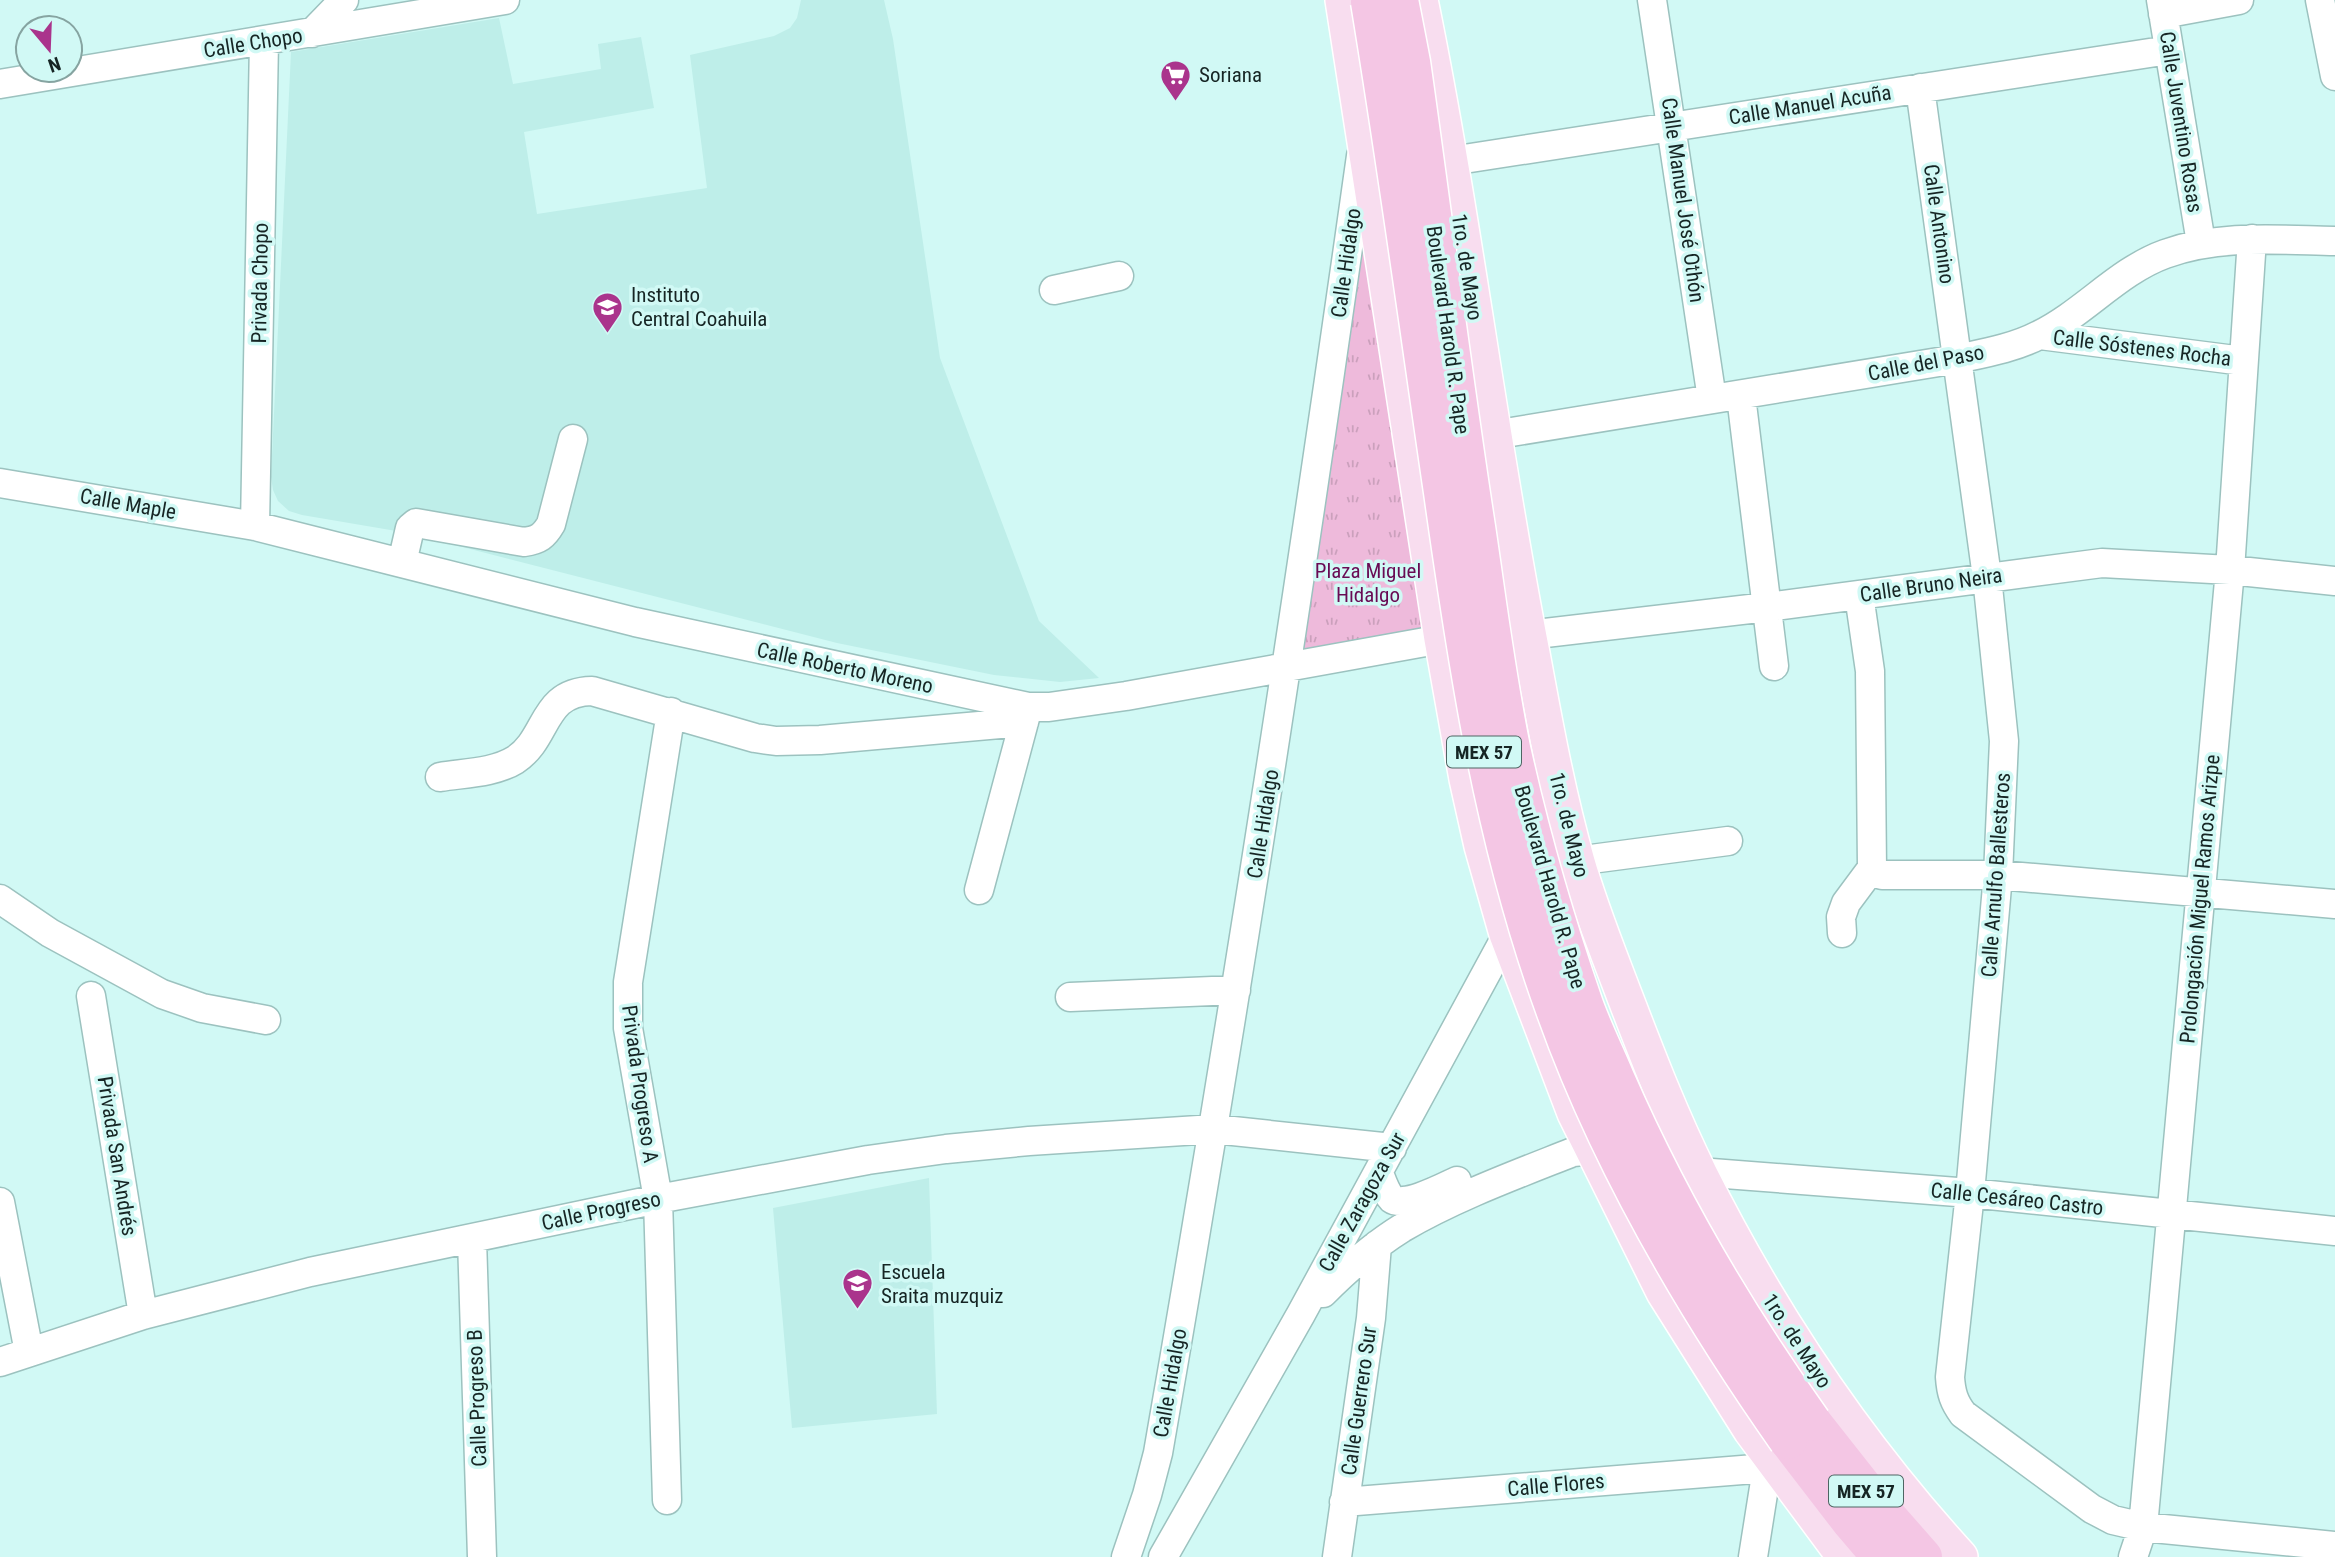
<svg xmlns="http://www.w3.org/2000/svg" width="2335" height="1557" font-family="'Roboto Condensed',sans-serif">
  <defs>
    <pattern id="park-tufts" width="24" height="20" patternUnits="userSpaceOnUse" patternTransform="scale(1.75)"><rect width="24" height="20" fill="#eebadb"/><path d="M3 7l-1-3M5 7V3M7 7l1-3M15 17l-1-3M17 17v-4M19 17l1-3" fill="none" stroke="#cba0bc"/></pattern>
  </defs>
  <rect width="100%" height="100%" fill="#d1f9f5"/>
  <path fill="#beeee9" d="M801 0H884L893 39 940 358 1039 621 1099 678 1060 682 994 675 837 643 408 533 302 515 289 511 278 501 273 490 271 477 291 52 499 18 513 84 601 69 598 44 641 37 654 108 524 132 537 214 707 188 690 55 774 36 790 28 797 18Z
    M929 1178 937 1414 792 1428 773 1208Z"/>
  <path fill="url(#park-tufts)" d="M1364 195 1433 630 1302 654Z"/>
  <g fill="none" stroke-linecap="round" stroke-linejoin="round">
    <defs>
      <path id="minor" d="M1652 0 1712 399
        M2161 0 2201 243
        M2320 0 2335 76
        M2163 14 2239 0
        M312 33 344 0
        M0 84 505 0
        M1920 88 1987 577 2004 741 1998 875 1970 1193 1950 1377C1951 1393 1954 1402 1963 1414L2092 1509 2113 1520 2143 1527 2335 1546
        M1451 161 2169 50
        M1054 290 1119 276
        M2040 335 2243 361
        M1741 396 1774 666
        M1493 435 1957 359C1985 353 2014 348 2039 335 2084 313 2118 271 2165 254 2219 234 2279 240 2335 241
        M0 483 255 526 635 622 1028 707H1049L1126 696 1442 639
        M255 526 264 41
        M402 563 410 528 416 523 524 542C539 540 544 536 551 524L573 439
        M1528 635 1767 607 2102 563 2230 570 2335 581
        M440 777C464 773 494 773 515 760 549 738 541 692 592 691L755 738 776 741 820 740 1024 722
        M1872 868 1876 873 1882 875H1998L2335 904
        M1561 873 1576 861 1728 841
        M979 890 1028 707
        M0 899 50 933 162 994 202 1008 266 1020
        M1842 933 1841 917 1846 903 1872 868 1870 671 1859 595
        M91 996 143 1315
        M1070 997 1236 990
        M1699 1172 1970 1193 2335 1231
        M1379 1173C1382 1181 1386 1193 1392 1199 1404 1208 1444 1187 1457 1181
        M0 1202 29 1352
        M472 1239 482 1557
        M1323 1293C1347 1269 1373 1246 1402 1228 1455 1197 1515 1175 1573 1152L1584 1151 1597 1158
        M0 1362 143 1315 310 1272 658 1199 868 1160 946 1149 1029 1141 1214 1129 1392 1148
        M667 1500 658 1199 628 1028V982L671 712
        M1344 1502 1767 1468
        M1126 1557 1147 1495 1158 1453C1233 1022 1300 590 1361 156
        M1163 1557 1301 1314 1514 922
        M1337 1557 1371 1318 1377 1245
        M1753 1557 1769 1456
        M2133 1557 2143 1527 2230 570 2252 239"/>
      <path id="major" d="M1343 0 1442 639 1467 779 1482 846 1507 934 1575 1113 1664 1292 1751 1430 1845 1557
        M1420 0C1464 215 1489 433 1531 648 1544 719 1557 792 1577 862 1590 908 1608 952 1625 997 1648 1057 1671 1117 1700 1175 1769 1313 1856 1443 1960 1557"/>
      <path id="highway" d="M1812 1422 1879 1507 1923 1557
        M1788 1440 1851 1522 1881 1557"/>
    </defs>
    <use href="#minor" stroke="#9cc2bf" stroke-width="31"/>
    <use href="#major" stroke="#fff" stroke-width="38"/>
    <use href="#highway" stroke="#fff" stroke-width="41"/>
    <use href="#minor" stroke="#fff" stroke-width="28"/>
    <use href="#major" stroke="#f8ddef" stroke-width="35"/>
    <use href="#highway" stroke="#f4c6e4" stroke-width="38"/>
    <defs>
      <path id="highway-bridge" d="M1399 0 1411 62C1433 217 1452 372 1476 527 1487 601 1496 675 1511 748 1530 835 1555 921 1584 1005 1593 1030 1605 1054 1615 1078 1668 1200 1735 1314 1812 1422
        M1370 2C1397 165 1419 328 1443 492 1468 670 1494 842 1556 1012 1610 1163 1696 1309 1788 1440"/>
    </defs>
    <use href="#highway-bridge" stroke="#fff" stroke-width="41" stroke-linecap="butt"/>
    <use href="#highway-bridge" stroke="#f4c6e4" stroke-width="38"/>
  </g>
  <defs>
    <symbol id="supermarket-pin" viewBox="-11 -11 22 30"><path d="M0 17L-7.5 6A9.5 9.5 0 1 1 7.5 6Z" fill="#aa348c" stroke="#d1f9f5"/><path d="M-6-5.5h2.5l.6 2H6L4.5 2H-2.5L-4.4-4H-6ZM-1.5 3.2a1.3 1.3 0 1 0 .1 0ZM3 3.2a1.3 1.3 0 1 0 .1 0Z" fill="#fff"/></symbol>
    <symbol id="university-pin" viewBox="-11 -11 22 30"><path d="M0 17L-7.5 6A9.5 9.5 0 1 1 7.5 6Z" fill="#aa348c" stroke="#d1f9f5"/><path d="M0-5L7-2L0 1L-7-2ZM-4 1L0 2.5L4 1V4Q0 6-4 4Z" fill="#fff"/></symbol>
    <symbol id="school-pin" viewBox="-11 -11 22 30"><path d="M0 17L-7.5 6A9.5 9.5 0 1 1 7.5 6Z" fill="#aa348c" stroke="#d1f9f5"/><path d="M0-5L7-2L0 1L-7-2ZM-4 1L0 2.5L4 1V4Q0 6-4 4Z" fill="#fff"/></symbol>
  </defs>
  <g fill-rule="evenodd">
    <use href="#supermarket-pin" x="1158" y="58" width="35" height="47"/>
    <use href="#university-pin" x="590" y="290" width="35" height="47"/>
    <use href="#school-pin" x="840" y="1266" width="35" height="47"/>
  </g>
  <g text-anchor="middle" dominant-baseline="central" stroke-width="7" stroke-linejoin="round" paint-order="stroke">
    <g fill="#d1f9f5" stroke="#4e6563" stroke-width="2">
      <rect x="1447" y="736.5" width="74" height="31" rx="5"/>
      <rect x="1829" y="1475.5" width="74" height="31" rx="5"/>
    </g>
    <g font-size="19" font-weight="bold" fill="#162524">
      <text x="1484" y="752">MEX 57</text>
      <text x="1866" y="1491">MEX 57</text>
    </g>
    <g font-size="21" fill="#162524" stroke="#d1f9f5">
      <text transform="translate(253 43) rotate(-9)">Calle Chopo</text>
      <text transform="translate(1810 105) rotate(-9)">Calle Manuel Acuña</text>
      <text transform="translate(2181 122) rotate(81)">Calle Juventino Rosas</text>
      <text transform="translate(1683 200) rotate(82)">Calle Manuel José Othón</text>
      <text transform="translate(1939 224) rotate(82)">Calle Antonino</text>
      <text transform="translate(1346 263) rotate(-82)">Calle Hidalgo</text>
      <text transform="translate(1467 267) rotate(81)">1ro. de Mayo</text>
      <text transform="translate(260 283) rotate(-89)">Privada Chopo</text>
      <text transform="translate(1448 330) rotate(82)">Boulevard Harold R. Pape</text>
      <text transform="translate(2142 348) rotate(7)">Calle Sóstenes Rocha</text>
      <text transform="translate(1926 363) rotate(-11)">Calle del Paso</text>
      <text transform="translate(128 504) rotate(10)">Calle Maple</text>
      <text transform="translate(1931 585) rotate(-8)">Calle Bruno Neira</text>
      <text transform="translate(845 668) rotate(12)">Calle Roberto Moreno</text>
      <text transform="translate(1263 824) rotate(-81)">Calle Hidalgo</text>
      <text transform="translate(1569 825) rotate(76)">1ro. de Mayo</text>
      <text transform="translate(1996 875) rotate(-86)">Calle Arnulfo Ballesteros</text>
      <text transform="translate(1550 887) rotate(74)">Boulevard Harold R. Pape</text>
      <text transform="translate(2200 899) rotate(-85)">Prolongación Miguel Ramos Arizpe</text>
      <text transform="translate(640 1084) rotate(82)">Privada Progreso A</text>
      <text transform="translate(117 1156) rotate(81)">Privada San Andrés</text>
      <text transform="translate(2017 1199) rotate(6)">Calle Cesáreo Castro</text>
      <text transform="translate(1362 1202) rotate(-61)">Calle Zaragoza Sur</text>
      <text transform="translate(601 1211) rotate(-12)">Calle Progreso</text>
      <text transform="translate(1797 1341) rotate(57)">1ro. de Mayo</text>
      <text transform="translate(1170 1383) rotate(-80)">Calle Hidalgo</text>
      <text transform="translate(477 1398) rotate(-92)">Calle Progreso B</text>
      <text transform="translate(1359 1401) rotate(-82)">Calle Guerrero Sur</text>
      <text transform="translate(1556 1485) rotate(-5)">Calle Flores</text>
    </g>
    <g font-size="21" fill="#162524" stroke="#d1f9f5" text-anchor="start">
      <text x="1199" y="75">Soriana</text>
      <text x="631" y="295">Instituto<tspan x="631" dy="24">Central Coahuila</tspan></text>
      <text x="881" y="1272">Escuela<tspan x="881" dy="24">Sraita muzquiz</tspan></text>
    </g>
    <g font-size="21" fill="#690b54" stroke="#d1f9f5">
      <text x="1368" y="571">Plaza Miguel<tspan x="1368" dy="24">Hidalgo</tspan></text>
    </g>
  </g>
  <g transform="translate(49 49) rotate(161)"><circle r="33" fill="#d1f9f5" stroke="#86a4a1" stroke-width="2"/>
  <path d="M0-5L12 26L0 18L-12 26Z" fill="#aa348c"/>
  <text y="-10" font-size="19" font-weight="bold" text-anchor="middle" fill="#162524">N</text>
  </g>
</svg>
